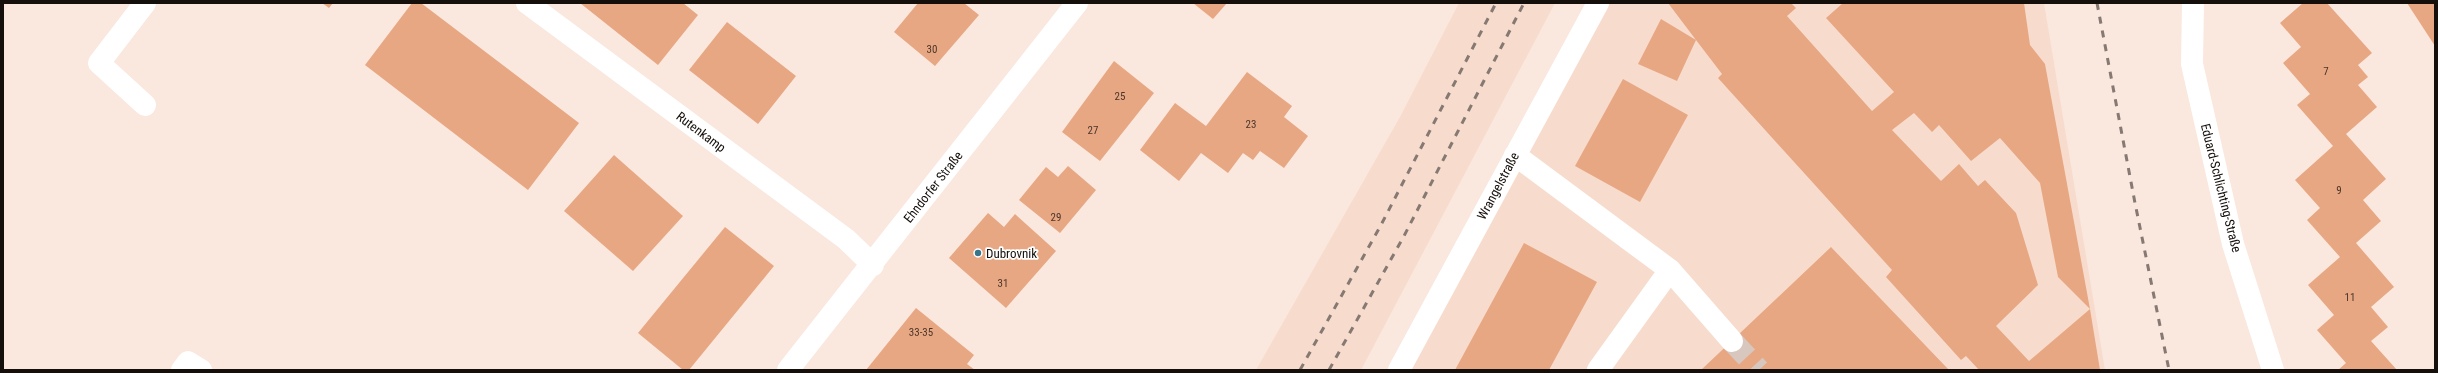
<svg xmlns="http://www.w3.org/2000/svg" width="2438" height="373" font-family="'Roboto Condensed',sans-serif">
  <rect width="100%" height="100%" fill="#fae7dd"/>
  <path fill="#f7dcce" d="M1459 3H1555L1361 370H1256L1400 117Z
    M1598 3H2044L2105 370H1399Z"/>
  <path fill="#e8a783" d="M322 3H333L329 8Z
    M412 3H421L579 123 528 190 365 65Z
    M580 3H683L698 15 658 65Z
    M918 3H964L979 15 935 66 894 32Z
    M1193 3H1227L1213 19Z
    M1668 3H1791L1796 8 1787 16 1872 111 1894 92 1826 18 1843 3H2024L2030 45 2045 64 2090 309 2058 277 2040 183 2000 138 1971 161 1939 125 1932 132 1914 113 1892 130 1941 181 1959 164 1978 186 1985 180 2016 213 2038 285 1996 326 2029 361 2090 309 2100 370H1979L1966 356 1961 360 1886 277 1892 270 1718 78 1722 74 1696 40 1677 81 1638 64 1661 19 1696 40Z
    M2303 3H2327L2372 53 2358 65 2368 77 2358 85 2377 107 2346 134 2386 179 2363 200 2381 221 2356 243 2394 287 2371 307 2388 327 2371 341 2397 370H2338L2346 363 2317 330 2334 315 2308 285 2340 257 2307 220 2320 208 2295 180 2333 146 2297 105 2310 94 2283 63 2301 47 2280 23Z
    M2407 3H2435V46Z
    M727 22 796 76 758 124 689 70Z
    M1114 61 1154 93 1100 161 1062 132Z
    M1247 72 1292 106 1284 117 1308 136 1284 168 1260 151 1253 160 1243 153 1228 173 1201 153 1179 181 1140 150 1175 103 1206 126Z
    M1623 79 1688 115 1640 202 1575 166Z
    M614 155 683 216 633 271 564 211Z
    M1068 166 1096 190 1060 233 1019 200 1046 167 1058 177Z
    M988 213 1004 227 1015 214 1056 251 1006 308 949 258Z
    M725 227 774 266 689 370H683L638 333Z
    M1524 243 1597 282 1549 370H1455Z
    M1831 247 1949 370H1701Z
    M916 308 974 355 967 364 975 370H866Z"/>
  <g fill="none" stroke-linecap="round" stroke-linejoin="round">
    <path stroke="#d8c7be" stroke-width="22" stroke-dasharray="22 11" stroke-linecap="butt" d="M1732 341 1759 370"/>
    <path stroke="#fff" stroke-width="22" d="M145 3 99 63 145 105
      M527 3 846 239 873 265
      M2193 3 2192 64 2233 244 2273 370
      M1515 155 1670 270 1732 341
      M182 370 188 362 201 370
      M788 370 1077 3
      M1399 370 1598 3
      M1598 370 1670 270"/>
    <path stroke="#857972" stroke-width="3" stroke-dasharray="7 7" stroke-linecap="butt" d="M2097 3 2135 203 2169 370
      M1300 370 1381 225 1496 3
      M1329 370 1404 236 1524 3"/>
  </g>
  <circle fill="#37758b" stroke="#fff" stroke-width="1.5" cx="978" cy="253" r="4"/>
  <g text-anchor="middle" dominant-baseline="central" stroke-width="3.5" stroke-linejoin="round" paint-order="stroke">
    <g font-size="11" fill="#4a352a">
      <text x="932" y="49">30</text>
      <text x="2326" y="71">7</text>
      <text x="1120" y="96">25</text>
      <text x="1251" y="124">23</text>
      <text x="1093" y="130">27</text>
      <text x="2339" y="190">9</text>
      <text x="1056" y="217">29</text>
      <text x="1003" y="283">31</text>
      <text x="2350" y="297">11</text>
      <text x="921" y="332">33-35</text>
    </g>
    <g font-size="13" fill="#150f0c" stroke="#fff">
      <text transform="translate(701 132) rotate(37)">Rutenkamp</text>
      <text transform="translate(1498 186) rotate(-62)">Wrangelstraße</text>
      <text transform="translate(933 187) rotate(-52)">Ehndorfer Straße</text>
      <text transform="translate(2221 188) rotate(76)">Eduard-Schlichting-Straße</text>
    </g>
    <g font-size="13" fill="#150f0c" stroke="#fff" text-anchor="start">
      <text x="986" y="253">Dubrovnik</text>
    </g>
  </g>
  <rect width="2438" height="373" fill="none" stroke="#150f0c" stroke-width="8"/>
</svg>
